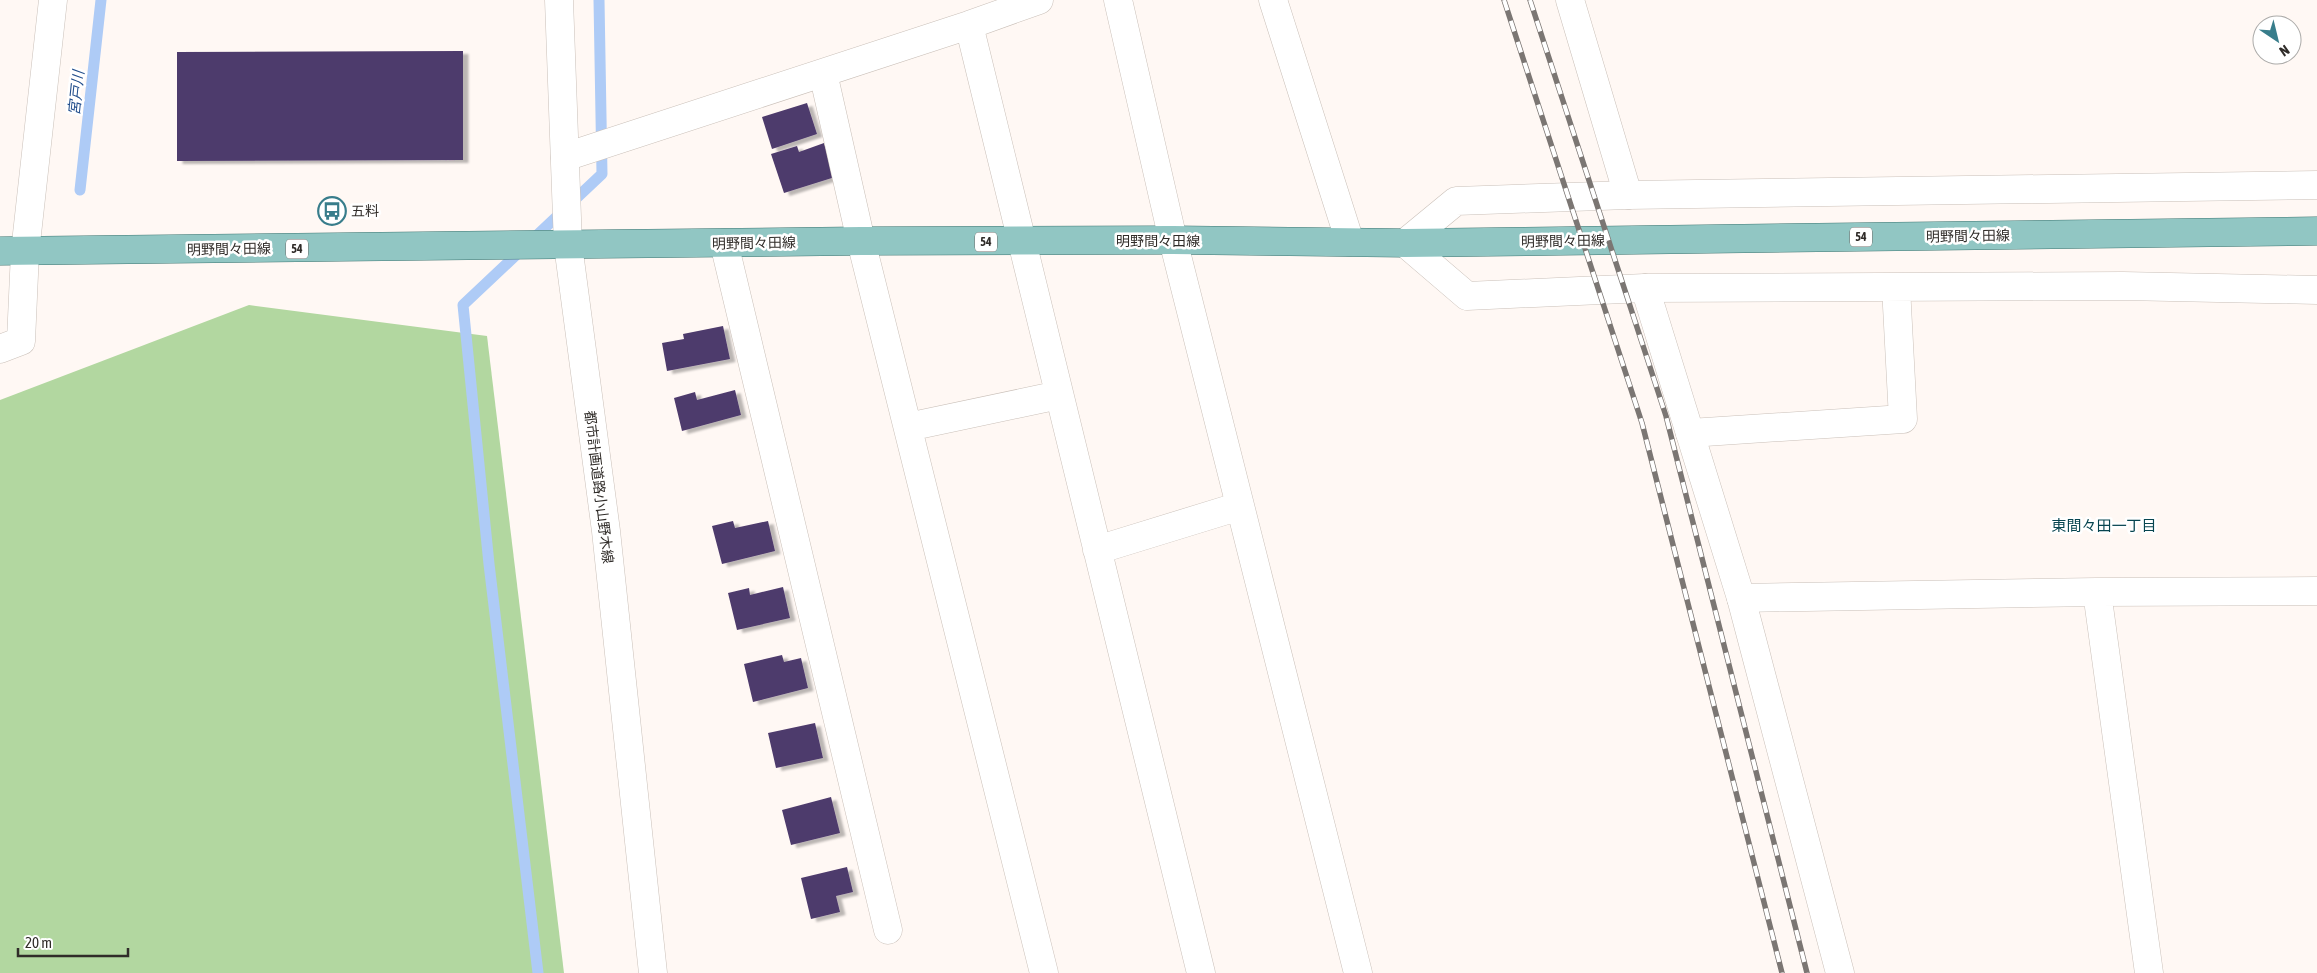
<svg xmlns="http://www.w3.org/2000/svg" width="2317" height="973" font-family="'Asap Condensed','Noto Sans JP',sans-serif">
  <defs>
    <filter id="shadow"><feDropShadow dx="5.5" dy="3" stdDeviation="1" flood-color="#0004"/></filter>
  </defs>
  <rect width="100%" height="100%" fill="#fff8f4"/>
  <path fill="#b2d7a0" d="M249 305 487 336 564 973H0V400Z"/>
  <g fill="none" stroke-linecap="round" stroke-linejoin="round">
    <path stroke="#aecbf6" stroke-width="11" d="M80 190 101 0
      M538 973 489 564 463 305 602 174 599 0"/>
  </g>
  <path fill="#4e3a6c" filter="url(#shadow)" d="M463 51V160L177 161V52Z
    M807 103 817 134 772 149 762 117Z
    M824 143 835 177 784 193 771 154 797 146 799 152Z
    M723 326 730 359 667 371 662 343 684 339 683 334Z
    M735 390 741 415 682 431 674 398 695 392 697 400Z
    M733 521 735 528 768 521 775 551 722 564 712 526Z
    M783 587 790 618 737 630 728 593 749 588 750 595Z
    M782 655 784 662 801 658 808 688 753 702 744 664Z
    M815 723 823 758 776 768 768 733Z
    M831 797 840 833 791 845 782 810Z
    M847 867 853 892 836 896 840 912 811 919 801 878Z"/>
  <g fill="none" stroke-linecap="round" stroke-linejoin="round">
    <defs>
      <path id="minor" d="M1118 0 1173 240 1358 973
        M1273 0 1350 242
        M969 25 1201 973
        M823 73 861 241 1044 973
        M565 157 969 25 1039 0
        M2317 185 1628 195 1456 201 1405 243 1467 296 1645 288 2123 286 2317 290
        M724 243 888 930
        M0 349 21 341 25 252
        M908 427 1059 395
        M1690 433 1903 419 1896 287
        M1097 550 1240 506
        M2097 592 2149 973
        M1741 598 2097 592 2317 591"/>
      <path id="tertiary" d="M559 0 568 245 606 531 653 973
        M1570 0 1628 195
        M25 252 53 0
        M1645 288 1741 598 1840 973"/>
      <path id="primary" d="M0 251 861 241 1173 240 1405 243 2317 231"/>
    </defs>
    <use href="#minor" stroke="#cac0b9" stroke-width="29"/>
    <use href="#tertiary" stroke="#cac0b9" stroke-width="29"/>
    <use href="#primary" stroke="#3f7773" stroke-width="29"/>
    <use href="#minor" stroke="#fff" stroke-width="28"/>
    <use href="#tertiary" stroke="#fff" stroke-width="28"/>
    <use href="#primary" stroke="#91c6c3" stroke-width="28"/>
    <defs>
      <path id="rail" d="M1504 0 1642 423 1782 973
        M1530 0 1666 416 1807 973"/>
    </defs>
    <use href="#rail" stroke="#7b7673" stroke-width="5.5"/>
    <use href="#rail" stroke="#fff" stroke-width="4" stroke-dasharray="11" stroke-linecap="butt"/>
  </g>
  <defs>
    <symbol id="bus-ring" viewBox="-11 -11 22 22"><circle r="9.5" fill="#fff" stroke="#387d8b" stroke-width="1.5"/><path d="M-5-6H5V4H4V6H2V4H-2V6H-4V4H-5ZM-3.5-4V0h7V-4ZM-3.5 1.2v1.5H-2V1.2ZM2 1.2v1.5H3.5V1.2Z" fill="#387d8b"/></symbol>
  </defs>
  <g fill-rule="evenodd">
    <use href="#bus-ring" x="316" y="195" width="32" height="32"/>
  </g>
  <g text-anchor="middle" dominant-baseline="central" stroke-width="5" stroke-linejoin="round" paint-order="stroke">
    <g fill="#fff" stroke="#6e6b69" stroke-width="1">
      <rect x="1850" y="227.5" width="22" height="19" rx="4"/>
      <rect x="975" y="232.5" width="22" height="19" rx="4"/>
      <rect x="286" y="239.5" width="22" height="19" rx="4"/>
    </g>
    <g font-size="12" font-weight="bold" fill="#302c29">
      <text x="1861" y="237">54</text>
      <text x="986" y="242">54</text>
      <text x="297" y="249">54</text>
    </g>
    <g font-size="14" fill="#302c29" stroke="#fff" text-anchor="start">
      <text x="351" y="211">五料</text>
    </g>
    <g font-size="14" fill="#302c29" stroke="#fff">
      <text transform="translate(1968 236) rotate(-1)">明野間々田線</text>
      <text x="1158" y="241">明野間々田線</text>
      <text transform="translate(1563 241) rotate(-1)">明野間々田線</text>
      <text transform="translate(754 243) rotate(-1)">明野間々田線</text>
      <text transform="translate(229 249) rotate(-1)">明野間々田線</text>
      <text transform="translate(599 487) rotate(83)">都市計画道路小山野木線</text>
    </g>
    <g font-size="15" font-style="italic" fill="#224e8c" stroke="#fff">
      <text transform="translate(76 93) rotate(-84)">宮戸川</text>
    </g>
    <g font-size="15" fill="#074550" stroke="#fff">
      <text x="2104" y="525">東間々田一丁目</text>
    </g>
  </g>
  <g transform="translate(2277 40) rotate(145)"><circle r="24" fill="#ffffff" stroke="#acaba9"/>
  <path d="M0-4L9 19L0 12L-9 19Z" fill="#387d8b"/>
  <text y="-8" font-size="14" font-weight="bold" text-anchor="middle" fill="#302c29">N</text>
  </g>
  <path d="M18 948v8h110v-8" fill="none" stroke="#302c29" stroke-width="2.5"/>
  <text x="25" y="948" font-size="15" fill="#302c29" stroke="#ffffff" stroke-width="4" paint-order="stroke">20 m</text>
</svg>
